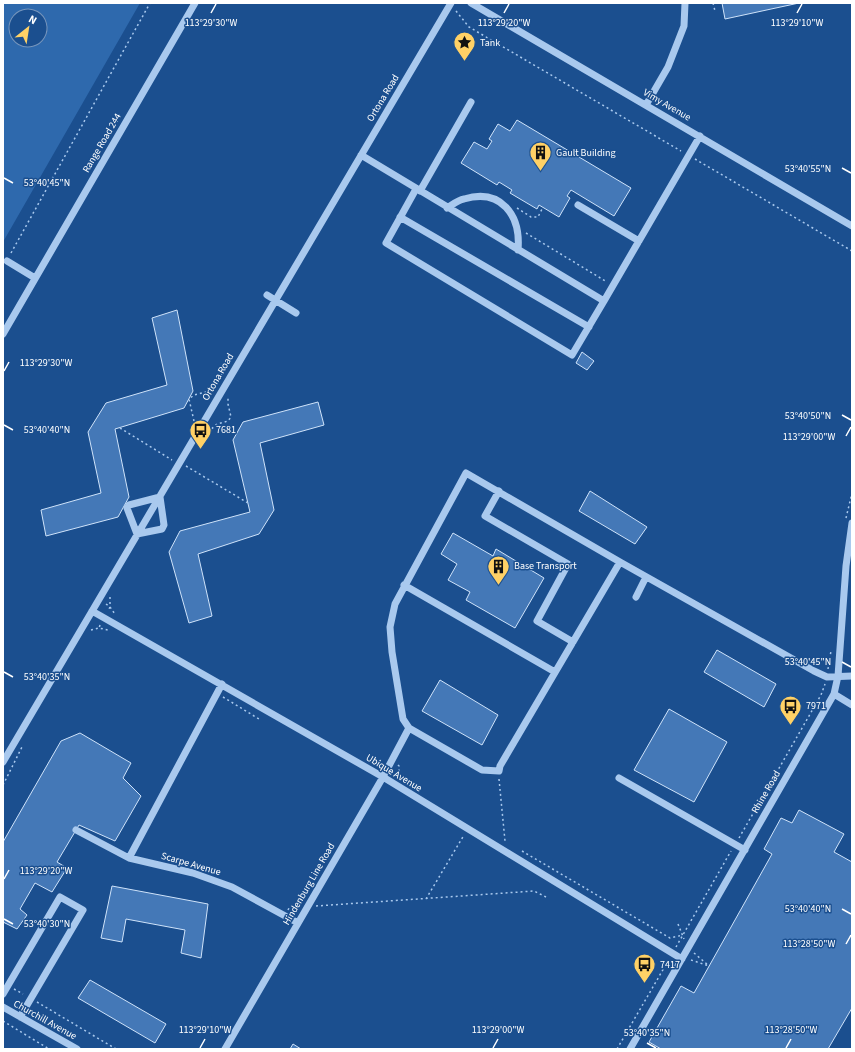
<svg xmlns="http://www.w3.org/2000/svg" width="855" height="1052" font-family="'Source Sans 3',sans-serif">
  <rect width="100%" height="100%" fill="#1b4f8f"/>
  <path fill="#2e69ad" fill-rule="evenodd" d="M3 3H140L3 242ZM16 16H40V40H16Z"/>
  <path fill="#4478b7" stroke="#cfe3fa" d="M722 3H799L725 19Z
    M517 120 631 188 614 216 571 190 567 196 570 198 559 217 539 205 537 209 510 193 512 190 499 182 497 185 461 163 474 142 487 149 492 141 489 139 498 124 510 131Z
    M177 310 193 391 184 408 115 429 129 497 118 517 46 536 41 510 101 493 88 432 106 403 167 385 152 318Z
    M582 352 594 361 587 370 576 363Z
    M318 402 324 425 260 443 274 510 259 534 198 554 212 616 189 623 169 552 180 531 250 512 233 440 243 422Z
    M590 491 647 527 635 544 579 511Z
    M453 533 493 556 496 549 544 578 515 628 466 600 470 592 448 580 457 564 441 554Z
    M717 650 776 684 764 707 704 672Z
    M440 680 498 715 482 745 422 711Z
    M669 709 727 742 694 802 634 770Z
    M80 733 131 763 123 778 141 796 115 841 79 825 57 862 67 868 52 892 35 883 20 909 27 915 17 929 3 922V842L61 741Z
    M799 810 844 834 834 852 852 862V1008L828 1049H661L649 1042 681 986 694 993 772 854 764 849 781 818 792 823Z
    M112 886 208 904 201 958 181 953 185 930 126 919 122 942 101 938Z
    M90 980 166 1024 155 1043 78 998Z
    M293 1044 301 1049H290Z"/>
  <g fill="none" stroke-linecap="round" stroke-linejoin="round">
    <path stroke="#a9c9ee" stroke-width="1.5" stroke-dasharray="2 3" stroke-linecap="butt" d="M713 3 715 11
      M456 11 469 27 681 151
      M695 159 852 251
      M517 208 531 217H538L543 207
      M526 233 607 282
      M11 253 150 3
      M194 421 189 399 194 395 210 391 222 374
      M120 428 172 460
      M208 432 217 424 228 421 231 417 228 404V398
      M186 466 248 503
      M846 518 852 493
      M110 597V607L115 614
      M106 604 110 607 108 611
      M100 625 99 628 108 630
      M91 630 99 628
      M828 669 831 651
      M223 697 259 719
      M375 763 382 759
      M398 765 399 766V774L403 779
      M499 779 505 841
      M3 785 22 747
      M739 838 821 695 825 684
      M522 851 670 938 683 935
      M426 899 464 835
      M316 906 534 891 546 897
      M288 910 290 906H299
      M678 924 684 939
      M676 947 731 851
      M694 953 708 965
      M691 960 709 966
      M14 989 23 994
      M37 1002 116 1049
      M3 1021 49 1049
      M617 1049 668 961"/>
    <path stroke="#a9c9ee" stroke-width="7" d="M471 3 852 226
      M646 105 668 67 684 26 685 3
      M361 155 604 301 700 136
      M416 189 386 243 572 355 604 301
      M420 191 471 102
      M578 205 639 241
      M447 208C452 205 458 200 464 199 501 188 521 215 518 250
      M400 217 589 327
      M7 261 35 278
      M267 295 296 313
      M3 334 195 3
      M499 491 485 516 568 564 537 621 573 642
      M160 497 164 525 162 529 137 534 127 508 129 505Z
      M620 562 466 473 395 604 390 627 392 652 403 719 409 728 482 770 499 771 500 766 620 562 814 671 827 677 852 676
      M404 585 555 672
      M636 597 646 577
      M92 611 383 777 682 959
      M834 694 852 705
      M3 762 451 3
      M619 778 745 850
      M76 830 129 858 193 873 232 887 298 923
      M129 858 222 684
      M3 994 60 897 83 910 20 1017
      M3 1007 77 1049
      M225 1049 383 777 409 728
      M630 1049 834 694 838 676 846 566 852 523"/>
  </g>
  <path fill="none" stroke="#fff" stroke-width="1.5" d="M211 13 216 4M504 13 509 4M797 13 802 4M842 168 851 173M4 178 13 183M4 371 9 362M842 415 851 420M4 425 13 430M846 436 851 427M842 662 851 667M4 672 13 677M4 879 9 870M842 909 851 914M4 919 13 924M846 944 851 935M647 1043 656 1048M200 1048 205 1039M493 1048 498 1039M786 1048 791 1039"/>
  <defs>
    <symbol id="sight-pin" viewBox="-11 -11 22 30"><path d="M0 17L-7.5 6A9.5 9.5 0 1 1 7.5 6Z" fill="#ffd166" stroke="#1b4f8f"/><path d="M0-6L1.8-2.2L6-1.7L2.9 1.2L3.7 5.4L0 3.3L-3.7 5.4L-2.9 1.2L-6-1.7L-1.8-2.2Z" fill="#111"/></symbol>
    <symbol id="building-pin" viewBox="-11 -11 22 30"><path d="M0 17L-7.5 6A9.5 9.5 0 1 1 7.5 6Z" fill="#ffd166" stroke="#1b4f8f"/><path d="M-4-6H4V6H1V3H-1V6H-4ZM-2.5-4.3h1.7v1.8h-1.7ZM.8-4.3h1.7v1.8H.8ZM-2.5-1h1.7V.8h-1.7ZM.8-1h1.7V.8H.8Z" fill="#111"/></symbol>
    <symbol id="bus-pin" viewBox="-11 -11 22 30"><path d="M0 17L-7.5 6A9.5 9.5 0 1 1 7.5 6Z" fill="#ffd166" stroke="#1b4f8f"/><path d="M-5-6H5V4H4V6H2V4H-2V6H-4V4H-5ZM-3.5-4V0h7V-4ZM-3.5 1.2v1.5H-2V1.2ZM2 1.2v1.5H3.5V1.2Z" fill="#111"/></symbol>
  </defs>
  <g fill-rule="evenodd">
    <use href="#sight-pin" x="452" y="30" width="25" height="34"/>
    <use href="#building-pin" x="528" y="140" width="25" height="34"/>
    <use href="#bus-pin" x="188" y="418" width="25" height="34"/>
    <use href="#building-pin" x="486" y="554" width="25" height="34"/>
    <use href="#bus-pin" x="778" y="694" width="25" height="34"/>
    <use href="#bus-pin" x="632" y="952" width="25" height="34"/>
  </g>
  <g text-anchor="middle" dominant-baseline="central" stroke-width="3" stroke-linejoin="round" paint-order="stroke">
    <g font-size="10" fill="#fff" stroke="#1b4f8f" text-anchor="start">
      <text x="480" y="43">Tank</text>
      <text x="556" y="153">Gault Building</text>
      <text x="216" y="430">7681</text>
      <text x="514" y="566">Base Transport</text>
      <text x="806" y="706">7971</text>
      <text x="660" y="965">7417</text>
    </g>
    <g font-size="10" fill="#fff" stroke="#1b4f8f">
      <text transform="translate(383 98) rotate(-59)">Ortona Road</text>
      <text transform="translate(667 105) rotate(30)">Vimy Avenue</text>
      <text transform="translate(102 143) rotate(-60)">Range Road 244</text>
      <text transform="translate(218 377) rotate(-60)">Ortona Road</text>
      <text transform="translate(394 773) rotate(31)">Ubique Avenue</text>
      <text transform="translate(766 792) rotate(-60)">Rhine Road</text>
      <text transform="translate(191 864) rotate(16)">Scarpe Avenue</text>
      <text transform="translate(309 884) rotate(-60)">Hindenburg Line Road</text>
      <text transform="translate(45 1020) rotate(29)">Churchill Avenue</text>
    </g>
  </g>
  <g font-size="10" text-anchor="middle" fill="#fff" stroke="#1b4f8f" stroke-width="3" stroke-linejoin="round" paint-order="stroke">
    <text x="797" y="26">113°29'10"W</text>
    <text x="211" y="26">113°29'30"W</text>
    <text x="504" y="26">113°29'20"W</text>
    <text x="808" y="172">53°40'55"N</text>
    <text x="47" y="186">53°40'45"N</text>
    <text x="46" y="366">113°29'30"W</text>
    <text x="808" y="419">53°40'50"N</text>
    <text x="47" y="433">53°40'40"N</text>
    <text x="809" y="440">113°29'00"W</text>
    <text x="808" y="665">53°40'45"N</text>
    <text x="47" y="680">53°40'35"N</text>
    <text x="46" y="874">113°29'20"W</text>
    <text x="808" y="912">53°40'40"N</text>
    <text x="47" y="927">53°40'30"N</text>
    <text x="809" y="947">113°28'50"W</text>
    <text x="205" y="1033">113°29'10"W</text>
    <text x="498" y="1033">113°29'00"W</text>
    <text x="791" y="1033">113°28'50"W</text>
    <text x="647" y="1036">53°40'35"N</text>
  </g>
  <rect width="855" height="1052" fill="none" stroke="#ffffff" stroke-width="8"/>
  <g transform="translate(28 28) rotate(30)"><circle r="19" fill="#1b4f8f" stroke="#7695bc"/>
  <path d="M0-3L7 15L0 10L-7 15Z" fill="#ffd166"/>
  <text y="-6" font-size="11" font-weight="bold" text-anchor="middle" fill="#ffffff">N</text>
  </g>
</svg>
